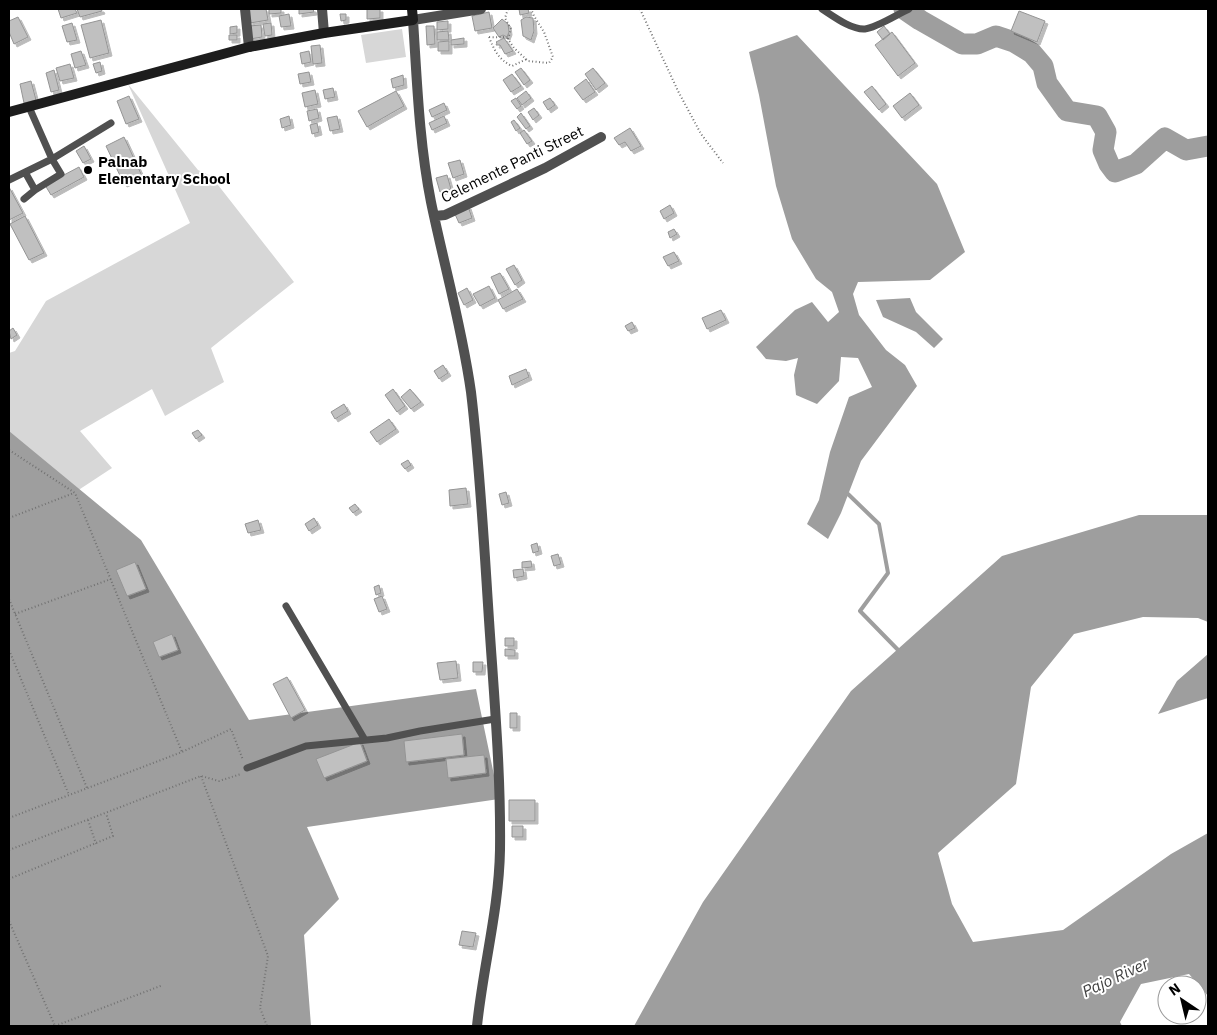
<svg xmlns="http://www.w3.org/2000/svg" width="1217" height="1035" font-family="'IBM Plex Sans',sans-serif">
  <defs>
    <filter id="shadow"><feDropShadow dx="3" dy="3" stdDeviation="0" flood-color="#0004"/></filter>
  </defs>
  <rect width="100%" height="100%" fill="#fff"/>
  <path fill="#d7d7d7" d="M402 29 406 57 366 63 361 35Z
    M128 84 198 170 211 176 294 282 211 348 224 382 165 416 152 389 80 431 112 468 77 491 9 515V353L15 351 46 301 190 223Z"/>
  <path fill="#9e9e9e" d="M797 35 937 184 965 252 930 280 858 282 853 294 859 315 886 350 905 365 917 386 861 461 841 513 828 539 807 524 819 500 830 452 849 397 872 387 858 358 841 357 839 381 817 404 796 395 794 375 798 358 786 361 766 359 756 347 795 310 812 302 828 322 839 312 832 292 816 279 792 239 776 186 759 95 749 52Z
    M910 298 916 312 943 339 934 348 916 332 883 317 876 300Z
    M9 431 141 540 249 720 476 689 499 799 307 827 339 899 304 935 311 1026H9Z
    M1139 515H1208V622L1198 618 1143 617 1074 634 1031 687 1016 784 938 853 952 904 973 942 1063 930 1171 854 1208 833V996L1189 974 1141 984 1120 1022 1122 1026H634L703 902 851 691 1002 556Z
    M1208 654V698L1158 714 1177 681Z"/>
  <g fill="none" stroke-linecap="round" stroke-linejoin="round">
    <path stroke="#9e9e9e" stroke-width="4" d="M848 494 879 524 888 573 860 611 901 653"/>
    <path stroke="#9e9e9e" stroke-width="21" d="M904 9 920 20 962 44H977L996 36 1014 42 1032 53 1043 66 1047 83 1067 111 1097 116 1106 132 1103 150 1109 164 1115 172 1136 164 1165 138 1186 150 1208 146"/>
  </g>
  <path fill="#c0c0c0" stroke="#949494" filter="url(#shadow)" d="M58 9H75L77 13 61 18Z
    M77 9H101L102 11 80 17Z
    M248 9H266L268 20 250 23Z
    M269 9H281V13L269 14Z
    M299 9H313L314 12 299 14Z
    M367 9H380V18L367 19Z
    M519 9H528L529 13 520 15Z
    M1019 11 1045 21 1037 42 1011 31Z
    M489 12 492 28 475 31 472 16Z
    M289 14 291 26 281 27 279 16Z
    M340 14H346V20L341 21Z
    M18 17 28 37 14 44 9 32V21Z
    M526 17 533 18 534 31 531 40 523 36 521 20Z
    M502 19 508 24 509 32 507 37 503 35 499 37 493 28Z
    M101 20 109 53 90 58 81 25Z
    M448 21V29L437 30V22Z
    M72 23 77 40 67 42 62 26Z
    M271 23 272 35 265 36 263 24Z
    M261 25 262 37 250 39 249 26Z
    M237 26V33L230 34V27Z
    M426 26H434L435 44 427 45Z
    M884 26 890 34 883 40 877 32Z
    M448 31 449 40H437V32Z
    M892 32 915 63 898 76 875 45Z
    M229 35H237V40H229Z
    M464 38V44L451 45V40Z
    M504 38 513 51 505 54 500 45H496L497 43 496 42Z
    M449 41V51H438V42Z
    M320 45 322 63 313 64 311 46Z
    M81 51 86 65 75 68 71 54Z
    M309 51 311 62 302 64 300 53Z
    M100 62 102 71 96 73 93 64Z
    M70 64 74 78 60 81 56 68Z
    M521 68 530 80 524 85 515 72Z
    M593 68 605 83 596 90 585 74Z
    M54 70 59 90 51 92 46 73Z
    M309 72 311 82 300 84 298 74Z
    M512 74 521 86 511 92 503 80Z
    M403 75 404 85 393 88 391 79Z
    M586 79 595 92 583 100 574 88Z
    M31 81 36 100 24 103 20 84Z
    M872 86 886 104 879 110 864 92Z
    M333 88 335 97 325 99 323 90Z
    M315 90 318 104 305 107 302 93Z
    M396 91 404 106 367 127 358 111Z
    M526 91 531 98 522 105 517 98Z
    M910 93 919 105 902 118 893 106Z
    M129 96 139 119 126 124 117 101Z
    M516 98 521 106 517 109 511 101Z
    M550 98 555 105 548 110 543 102Z
    M444 103 447 110 432 117 429 110Z
    M534 108 539 115 533 120 528 112Z
    M317 109 319 118 309 121 307 111Z
    M521 113 530 126 526 129 517 117Z
    M289 116 291 125 282 128 280 119Z
    M337 116 340 129 330 131 327 118Z
    M444 116 447 123 432 130 429 123Z
    M514 120 520 128 516 131 511 122Z
    M317 123 319 132 312 134 310 125Z
    M630 128 641 146 631 151 625 142 619 145 614 138Z
    M524 130 532 141 527 144 520 133Z
    M124 137 142 176 124 184 106 146Z
    M84 146 91 159 83 163 76 151Z
    M460 160 464 174 453 178 448 163Z
    M79 167 84 177 51 195 45 185Z
    M447 175 451 189 440 192 436 178Z
    M9 187 23 213 9 220Z
    M670 205 674 213 664 219 660 211Z
    M468 206 472 218 459 223 454 212Z
    M25 216 44 253 29 260 10 224Z
    M674 229 677 234 670 238 668 232Z
    M674 252 679 261 668 266 663 257Z
    M514 265 522 280 515 285 506 269Z
    M500 273 509 289 499 294 491 277Z
    M489 286 495 298 480 306 473 294Z
    M467 288 473 300 464 305 458 293Z
    M517 289 523 299 503 309 498 300Z
    M721 310 726 320 707 329 702 318Z
    M632 322 635 328 628 331 625 326Z
    M13 328 17 335 11 339 9 331Z
    M443 365 448 373 439 379 434 371Z
    M526 369 529 377 512 385 509 376Z
    M393 389 405 406 397 412 385 395Z
    M410 389 421 402 411 409 401 397Z
    M344 404 348 411 335 419 331 412Z
    M389 419 396 429 377 442 370 432Z
    M198 430 202 435 196 439 192 433Z
    M408 460 411 465 405 469 401 464Z
    M466 488 468 504 450 506 449 490Z
    M506 492 509 503 502 505 499 494Z
    M355 504 359 509 353 513 349 508Z
    M314 518 318 525 309 531 305 524Z
    M258 520 261 530 248 533 245 524Z
    M537 543 539 551 533 553 531 545Z
    M558 554 561 564 554 566 551 556Z
    M531 561 532 567 522 568V562Z
    M135 562 146 589 127 596 116 570Z
    M523 569 524 576 514 578 513 570Z
    M379 585 381 593 376 595 374 587Z
    M382 596 387 609 379 612 374 599Z
    M172 634 178 650 159 657 153 642Z
    M505 638H514V646H505Z
    M505 649 515 650V656H505Z
    M456 661 458 678 440 680 437 663Z
    M473 662H483L482 672H473Z
    M287 677 305 710 291 718 273 684Z
    M510 713H517V728H510Z
    M462 734 464 755 406 762 404 741Z
    M360 742 367 761 324 778 316 759Z
    M484 755 486 773 448 778 446 759Z
    M509 800H535V821H509Z
    M512 826H523V837H512Z
    M462 931 476 933 473 947 459 945Z"/>
  <g fill="none" stroke-linecap="round" stroke-linejoin="round">
    <path stroke="#727272" stroke-width="2" stroke-dasharray="1 2.5" stroke-linecap="butt" d="M508 9 505 18 511 29 508 39 514 48 528 61 549 63 553 57 544 32 534 16 531 9
      M640 9 678 91 701 134 723 163
      M489 37C494 50 499 60 512 66L527 59
      M489 37C496 38 502 36 508 38
      M9 450 75 493 182 752
      M9 518 74 493
      M9 599 87 788
      M15 614 111 579
      M9 650 69 795
      M201 776 268 956 260 1008 267 1026
      M9 818 182 752 231 729 243 760
      M88 820 96 844
      M9 850 201 776 219 781 241 774
      M9 879 113 836 106 813
      M9 921 55 1026
      M55 1026 163 985"/>
    <path stroke="#505050" stroke-width="7" d="M822 9C833 16 851 30 865 29 876 28 898 14 909 9
      M25 172 35 190
      M9 180 52 159 111 123
      M24 199 35 190 61 174 52 159 29 107
      M286 606 365 740
      M247 768 306 746 387 738 420 731 495 719"/>
    <path stroke="#505050" stroke-width="10" d="M245 9 249 47
      M322 9 324 33
      M435 216 445 215 545 168 601 137
      M477 1026C483 967 499 909 500 850 501 773 494 696 489 620 484 544 480 467 471 392 462 327 444 265 431 202 419 142 417 80 413 20L481 9"/>
    <path stroke="#1d1d1d" stroke-width="10" d="M9 112 249 47 324 33 413 20 412 9"/>
  </g>
  <circle fill="#000" stroke="#fff" stroke-width="2" cx="88" cy="170" r="5"/>
  <g text-anchor="middle" dominant-baseline="central" stroke-width="4" stroke-linejoin="round" paint-order="stroke">
    <g font-size="15" font-weight="bold" fill="#000" stroke="#fff" text-anchor="start">
      <text x="98" y="161">Palnab<tspan x="98" dy="17">Elementary School</tspan></text>
    </g>
    <g font-size="15" fill="#000" stroke="#fff">
      <text transform="translate(512 164) rotate(-26)">Celemente Panti Street</text>
    </g>
    <g font-size="16" font-style="italic" fill="#3f3f3f" stroke="#fff">
      <text transform="translate(1115 977) rotate(-25)">Pajo River</text>
    </g>
  </g>
  <rect width="1217" height="1035" fill="none" stroke="#000000" stroke-width="20"/>
  <g transform="translate(1182 1000) rotate(325)"><circle r="24" fill="#ffffff" stroke="#999999"/>
  <path d="M0-4L9 19L0 12L-9 19Z" fill="#000000"/>
  <text y="-8" font-size="14" font-weight="bold" text-anchor="middle" fill="#000000">N</text>
  </g>
</svg>
